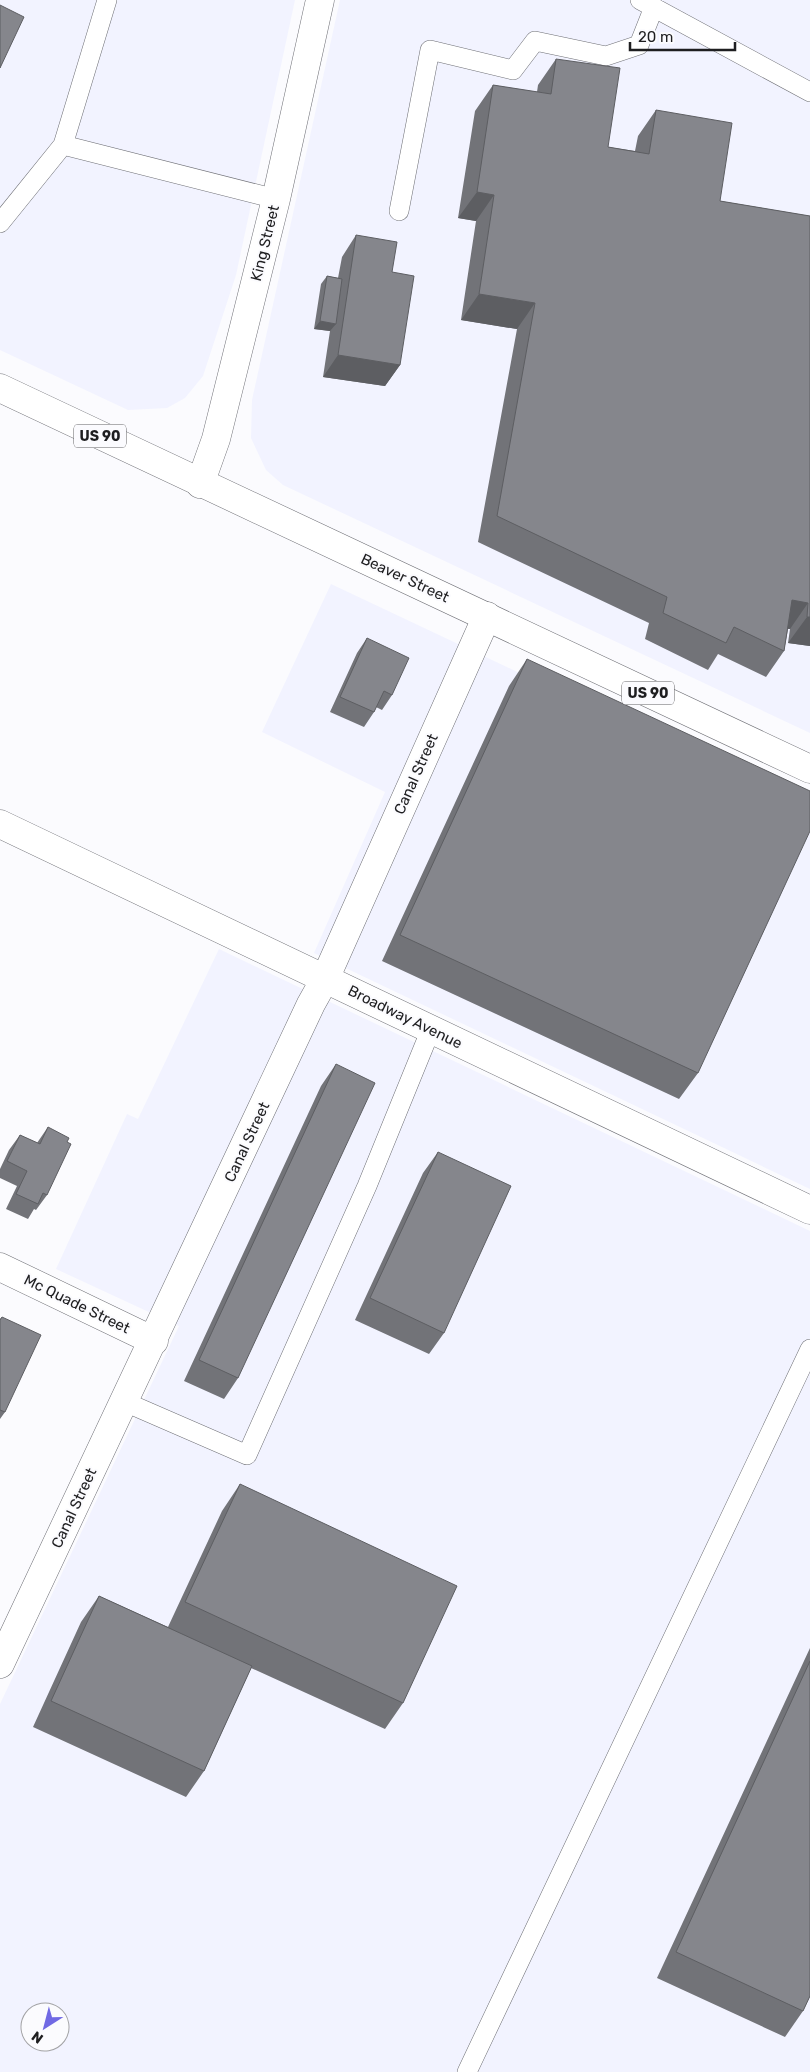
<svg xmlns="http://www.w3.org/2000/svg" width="810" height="2072" font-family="Rubik,sans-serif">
  <rect width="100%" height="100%" fill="#fbfbfe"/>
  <path fill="#f2f3ff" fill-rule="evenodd" d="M0 0H295L236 275 203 376 185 398 167 408 128 410 0 350Z
    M340 0H810V733L283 485 266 470 251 438 252 400Z
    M331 584 810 810V1189L314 953 385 792 262 732Z
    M219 949 810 1231V2072H0V1704L179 1326 56 1269 127 1114 138 1119ZM30 2012H60V2042H30Z"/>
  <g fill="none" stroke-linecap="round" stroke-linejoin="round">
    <defs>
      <path id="service" d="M640 0 810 92
        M63 145 107 0
        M399 211 430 50 513 70 535 41 606 56 639 45 654 7
        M0 223 63 145 276 199
        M125 1402 247 1455 367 1186 431 1029
        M467 2072 810 1349"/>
      <path id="minor" d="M0 1267 154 1341
        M0 1664 311 1004 325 979 487 616"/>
      <path id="tertiary" d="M200 484 216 439 276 199 320 0
        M0 824 810 1210"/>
      <path id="primary" d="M0 388 810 769"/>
    </defs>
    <use href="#service" stroke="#6f7076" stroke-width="20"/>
    <use href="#minor" stroke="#6f7076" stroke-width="29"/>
    <use href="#tertiary" stroke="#6f7076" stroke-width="29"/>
    <use href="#primary" stroke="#6f7076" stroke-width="29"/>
    <use href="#service" stroke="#fff" stroke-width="19"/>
    <use href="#minor" stroke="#fff" stroke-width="28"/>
    <use href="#tertiary" stroke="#fff" stroke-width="28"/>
    <use href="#primary" stroke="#fff" stroke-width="28"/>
  </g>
  <path fill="#727378" d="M556 59 608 147 635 151 638 136 656 110 720 201 810 216V646L788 643 790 629H788L784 651 766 677 718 654 708 670 645 639 649 623 478 542 517 329 461 320 476 221 458 218 475 111 493 85 537 92 538 85Z
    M356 235 392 272 400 365 385 386 323 377 330 331 314 329 321 284 327 276 338 278 342 257Z
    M367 638 392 695 382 710 376 707 374 712 364 727 330 712 357 653Z
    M527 659 698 1073 679 1099 382 961 509 686Z
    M336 1064 238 1378 224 1399 184 1381 321 1086Z
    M48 1127 47 1195 36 1210 34 1209 28 1219 6 1209 17 1186 0 1178V1169L9 1150 20 1135 37 1143Z
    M438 1152 444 1333 429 1354 355 1320 423 1173Z
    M2 1317 5 1412 0 1419V1319Z
    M240 1484 403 1703 385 1729 251 1668 204 1771 186 1797 33 1727 81 1622 99 1596 168 1627 222 1511Z
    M810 1648V1996L803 2011 785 2037 657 1978Z"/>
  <path fill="#5d5e62" d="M477 192 494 195 476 221 458 218Z
    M479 294 535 303 517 329 461 320Z
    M320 321 336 324 330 331 314 329Z
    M338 355 400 365 385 386 323 377Z
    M792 600 808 603 790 629 774 626Z
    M807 617H810V646L788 643Z"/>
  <path fill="#85868c" stroke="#5d5e62" d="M0 5 24 17 0 68Z
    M556 59 620 68 608 147 649 154 656 110 732 123 720 201 810 216V617H807L808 603 792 600 784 651 734 627 726 643 663 613 667 597 497 516 535 303 479 294 494 195 477 192 493 85 551 94Z
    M356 235 397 242 392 272 414 276 400 365 338 355Z
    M327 276 342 279 336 324 320 321Z
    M367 638 409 658 392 695 384 691 374 712 340 697Z
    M527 659 810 791V831L698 1073 400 935Z
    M336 1064 375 1083 238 1378 199 1360Z
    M48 1127 69 1138 67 1142 71 1144 47 1195 43 1193 38 1204 16 1194 27 1171 7 1161 20 1135 40 1144Z
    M438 1152 511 1186 444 1333 370 1298Z
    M2 1317 41 1335 5 1412 0 1410V1320Z
    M240 1484 457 1586 403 1703 185 1602Z
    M99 1596 252 1666 204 1771 51 1701Z
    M810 1661V1996L803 2011 676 1952Z"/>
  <g text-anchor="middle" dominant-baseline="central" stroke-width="4" stroke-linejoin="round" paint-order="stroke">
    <g fill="#fbfbfe" stroke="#606063" stroke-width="1">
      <rect x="74" y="424.5" width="52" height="23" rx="4"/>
      <rect x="622" y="681.5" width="52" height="23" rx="4"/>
    </g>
    <g font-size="14" font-weight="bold" fill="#1e1e20">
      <text x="100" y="436">US 90</text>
      <text x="648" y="693">US 90</text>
    </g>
    <g font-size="15" fill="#1e1e20" stroke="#fbfbfe">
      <text transform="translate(265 243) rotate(-76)">King Street</text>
      <text transform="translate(405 578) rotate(25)">Beaver Street</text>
      <text transform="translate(416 774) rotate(-66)">Canal Street</text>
      <text transform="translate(405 1017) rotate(26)">Broadway Avenue</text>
      <text transform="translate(247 1142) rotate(-65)">Canal Street</text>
      <text transform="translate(77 1304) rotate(26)">Mc Quade Street</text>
      <text transform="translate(74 1508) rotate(-65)">Canal Street</text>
    </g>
  </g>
  <g transform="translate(45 2027) rotate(216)"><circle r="24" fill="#fbfbfe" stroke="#a3a3a5"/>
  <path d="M0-4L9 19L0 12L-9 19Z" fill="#7069e4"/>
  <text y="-8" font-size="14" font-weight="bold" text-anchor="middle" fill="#1e1e20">N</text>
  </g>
  <path d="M630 42v8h105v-8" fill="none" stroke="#1e1e20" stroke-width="2.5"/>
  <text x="638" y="42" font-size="15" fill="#1e1e20" stroke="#fbfbfe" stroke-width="4" paint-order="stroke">20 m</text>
</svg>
